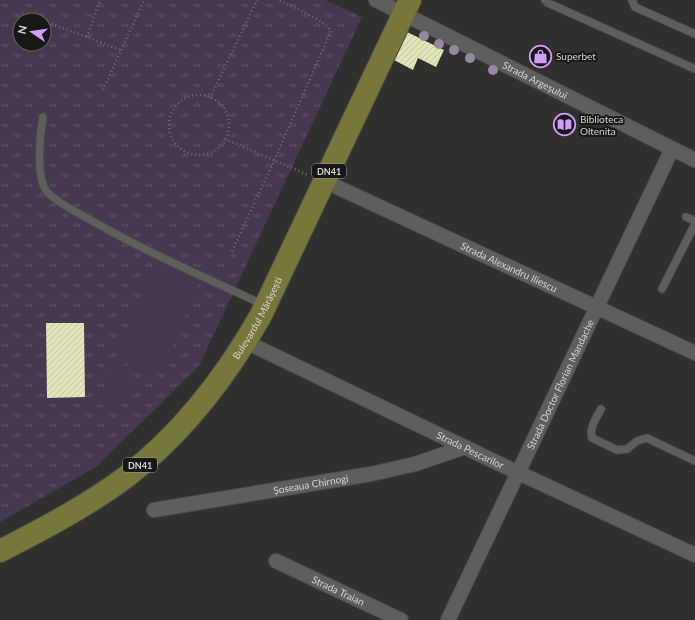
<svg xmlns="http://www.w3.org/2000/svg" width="695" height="620" font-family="Lato,sans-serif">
  <defs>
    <pattern id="park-tufts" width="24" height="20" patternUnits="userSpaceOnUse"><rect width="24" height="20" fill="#45394f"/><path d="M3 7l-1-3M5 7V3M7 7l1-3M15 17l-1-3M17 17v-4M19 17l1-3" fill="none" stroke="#5f5567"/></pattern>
    <pattern id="building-hatch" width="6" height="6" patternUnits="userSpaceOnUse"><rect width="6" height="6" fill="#e2e4ba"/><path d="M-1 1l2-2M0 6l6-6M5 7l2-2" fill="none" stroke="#c1c3a1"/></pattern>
  </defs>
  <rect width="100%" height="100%" fill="#30302e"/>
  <path fill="url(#park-tufts)" fill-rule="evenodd" d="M0 0H325L362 17 199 366 96 467 0 522ZM20 20H44V44H20Z"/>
  <path fill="#45394f" d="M155 262 200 280 161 374 117 355Z
    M116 362 136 370 117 412 98 403Z"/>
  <path fill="url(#building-hatch)" d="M407 32 444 50 436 67 418 58 413 70 394 60Z
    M46 323H84L85 397 47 398Z"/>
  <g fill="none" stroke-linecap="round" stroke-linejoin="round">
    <defs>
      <path id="lane" d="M545 0 548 3 695 69
        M632 0 635 7 695 34
        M43 117C40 135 36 172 45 189 50 198 77 213 87 218 144 251 204 277 264 305
        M686 217 695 221
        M662 289 695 224
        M601 409C596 418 589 428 592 438L617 450 627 449 637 441 647 438 695 461"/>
      <g id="street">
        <path id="s1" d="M376 0 695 160"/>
        <path id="s2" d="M324 181 695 353"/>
        <path id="s3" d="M246 342 504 466 695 555"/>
        <path id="s4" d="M154 510 371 474 415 464 465 447"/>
        <path id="s5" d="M276 561 401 620"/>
        <path id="s6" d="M448 620 672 149"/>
      </g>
      <g id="primary">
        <path id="s7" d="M0 551C43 529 87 506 126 477 183 433 226 377 261 315L410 0"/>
      </g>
    </defs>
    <use href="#lane" stroke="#4c4c4a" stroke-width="9"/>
    <use href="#street" stroke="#4c4c4a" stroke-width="16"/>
    <use href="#primary" stroke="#4c4c4a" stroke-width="24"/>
    <path stroke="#6e6e6c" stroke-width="2.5" stroke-dasharray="1 3" stroke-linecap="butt" d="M22 13 41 20
      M44 21 121 50
      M87 37 100 0
      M103 90 144 0
      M169 125a30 30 0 1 1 60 0a30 30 0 1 1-60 0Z
      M210 98 257 0
      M225 139 308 175
      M232 251 274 161 331 31C325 20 290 6 278 0"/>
    <use href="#lane" stroke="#5e5e5c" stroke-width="7"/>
    <use href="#street" stroke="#5e5e5c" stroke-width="14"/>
    <use href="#primary" stroke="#76773a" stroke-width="22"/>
  </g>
  <g fill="#9587a0">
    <circle cx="424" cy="36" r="5"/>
    <circle cx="439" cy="44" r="5"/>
    <circle cx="454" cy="50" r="5"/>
    <circle cx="470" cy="58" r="5"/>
    <circle cx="493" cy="70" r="5"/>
  </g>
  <defs>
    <symbol id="shop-ring" viewBox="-11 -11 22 22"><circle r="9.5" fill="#181817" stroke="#d29dfd" stroke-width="1.5"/><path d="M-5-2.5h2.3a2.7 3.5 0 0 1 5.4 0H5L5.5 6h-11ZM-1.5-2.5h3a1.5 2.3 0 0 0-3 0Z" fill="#d29dfd"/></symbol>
    <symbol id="library-ring" viewBox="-11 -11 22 22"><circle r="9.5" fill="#181817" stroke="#d29dfd" stroke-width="1.5"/><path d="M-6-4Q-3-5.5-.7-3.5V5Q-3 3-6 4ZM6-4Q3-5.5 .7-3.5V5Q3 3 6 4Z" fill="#d29dfd"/></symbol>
  </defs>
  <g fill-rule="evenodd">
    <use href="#shop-ring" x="528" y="44" width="25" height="25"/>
    <use href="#library-ring" x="552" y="112" width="25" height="25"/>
  </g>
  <g text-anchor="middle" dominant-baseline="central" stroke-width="4" stroke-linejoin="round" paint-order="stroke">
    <g fill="#181817" stroke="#9b9b99" stroke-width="1">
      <rect x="312" y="164" width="34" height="14" rx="3"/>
      <rect x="123" y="458" width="34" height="14" rx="3"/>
    </g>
    <g font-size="9" font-weight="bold" fill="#d3d3d1">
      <text x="329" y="171">DN41</text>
      <text x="140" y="465">DN41</text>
    </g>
    <g font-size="10" fill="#d3d3d1" stroke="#181817" text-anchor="start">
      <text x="556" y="56">Superbet</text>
      <text x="580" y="119">Biblioteca<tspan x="580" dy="12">Oltenita</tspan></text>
    </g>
    <g font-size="10" fill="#d3d3d1" stroke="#181817">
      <text stroke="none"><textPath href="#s1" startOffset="178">Strada Argeșului</textPath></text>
      <text stroke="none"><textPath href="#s2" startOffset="204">Strada Alexandru Iliescu</textPath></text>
      <text stroke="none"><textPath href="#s7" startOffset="354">Bulevardul Mărășești</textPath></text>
      <text stroke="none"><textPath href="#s6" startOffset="261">Strada Doctor Florian Mandache</textPath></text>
      <text stroke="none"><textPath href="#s3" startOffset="249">Strada Pescarilor</textPath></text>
      <text stroke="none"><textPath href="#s4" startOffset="159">Șoseaua Chirnogi</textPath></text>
      <text stroke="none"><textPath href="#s5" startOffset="69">Strada Traian</textPath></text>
    </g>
  </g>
  <g transform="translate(32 32) rotate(283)"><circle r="19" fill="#181817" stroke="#636361"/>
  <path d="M0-3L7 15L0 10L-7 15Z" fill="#d29dfd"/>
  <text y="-6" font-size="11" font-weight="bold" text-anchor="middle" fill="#d3d3d1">N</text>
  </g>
</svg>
